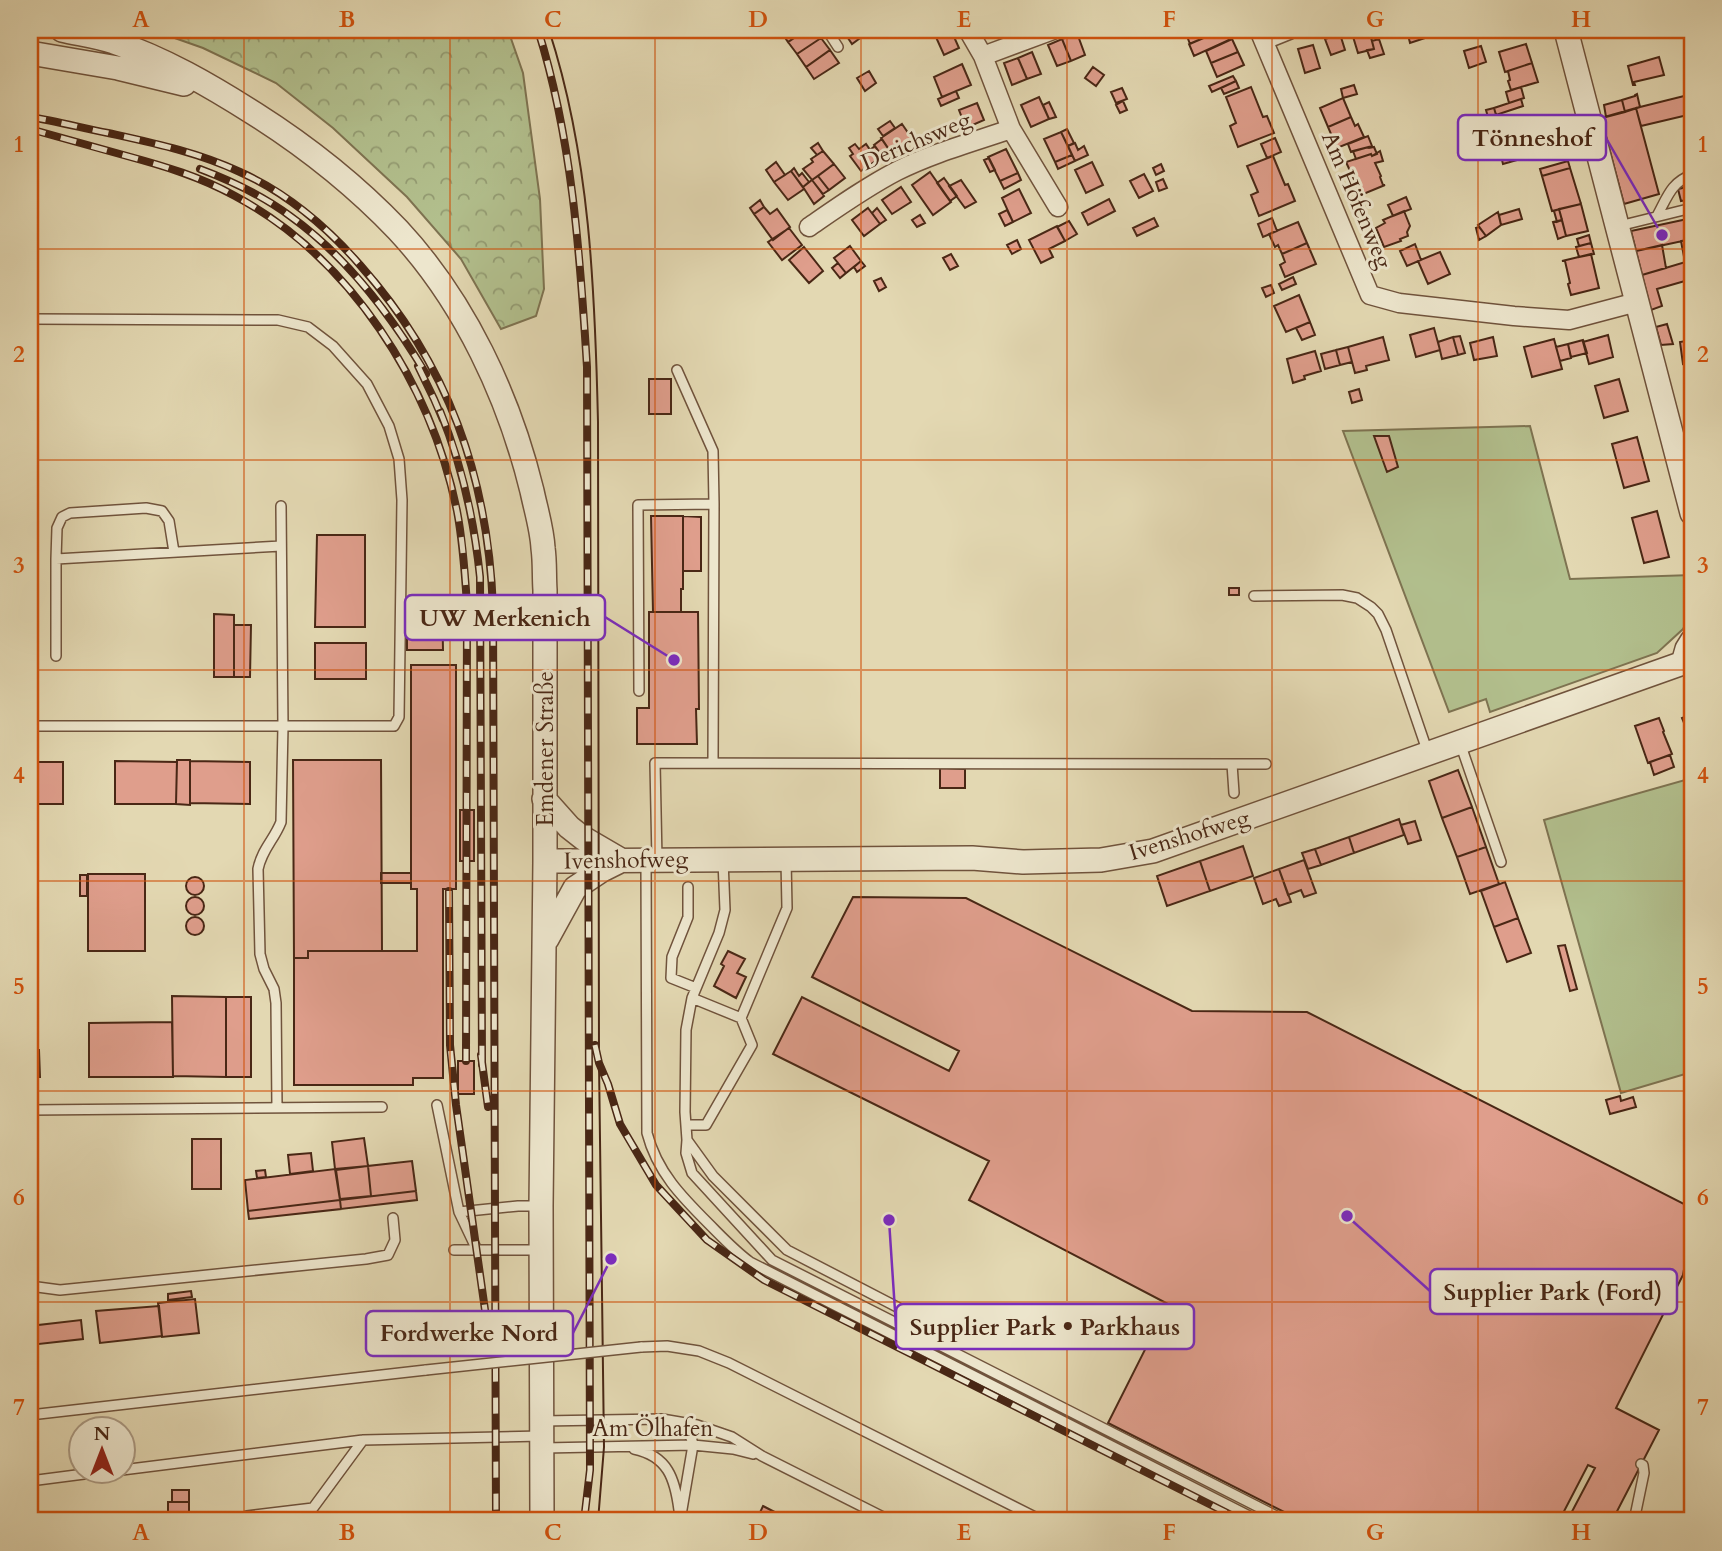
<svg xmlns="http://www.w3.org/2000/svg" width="1722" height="1551" font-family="Cardo,serif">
  <defs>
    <pattern id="forest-crowns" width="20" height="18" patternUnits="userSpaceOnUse" patternTransform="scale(1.75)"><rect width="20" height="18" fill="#b2bf8d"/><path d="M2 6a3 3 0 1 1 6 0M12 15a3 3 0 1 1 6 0" fill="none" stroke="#939b72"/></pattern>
  </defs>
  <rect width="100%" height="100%" fill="#e3d8b2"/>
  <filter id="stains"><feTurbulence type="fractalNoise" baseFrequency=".00286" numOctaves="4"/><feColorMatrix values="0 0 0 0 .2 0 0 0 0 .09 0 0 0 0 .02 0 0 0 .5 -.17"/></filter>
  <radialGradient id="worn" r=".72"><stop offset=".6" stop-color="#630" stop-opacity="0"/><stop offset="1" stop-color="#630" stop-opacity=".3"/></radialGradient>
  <path fill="#b2bf8d" stroke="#7e7351" stroke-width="2" d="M1530 426 1570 579 1692 575V613L1683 629 1657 653 1490 712 1486 699 1449 712 1343 431Z
    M1692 778V1072L1621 1093 1544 820Z"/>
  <path fill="url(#forest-crowns)" stroke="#7e7351" stroke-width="2" d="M152 30H508L523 73 540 199 544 289 536 316 501 329 461 259 407 197 333 128 276 83 203 48Z"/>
  <path fill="#df9e8c" stroke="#492715" stroke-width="2" d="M780 30H806L788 42Z
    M806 30H816L821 38 797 54 788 42Z
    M860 30 863 36 852 44 848 38Z
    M947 30H951L959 48 944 55 935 35Z
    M1188 30H1222L1190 44 1185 31Z
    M1222 30H1225L1229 40 1194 56 1189 44Z
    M1351 30H1369L1374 49 1358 53Z
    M1423 30H1439L1440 33 1410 43 1408 35Z
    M1077 33 1085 55 1071 61 1062 39Z
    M1340 34 1345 50 1331 55 1325 39Z
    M821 38 830 50 806 67 797 54Z
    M1062 39 1071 61 1057 66 1048 45Z
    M1232 39 1238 52 1211 63 1206 51Z
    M1379 39 1384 54 1370 58 1367 50 1374 49 1372 41Z
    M1526 44 1532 63 1505 72 1499 52Z
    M1313 45 1320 68 1305 73 1298 49Z
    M1481 46 1486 62 1469 68 1464 51Z
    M830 50 839 63 814 79 806 67Z
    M1032 52 1041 74 1027 79 1018 58Z
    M1238 52 1244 65 1217 77 1211 63Z
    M1659 57 1664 75 1634 82 1635 85H1633L1628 66Z
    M1018 58 1027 79 1012 85 1004 63Z
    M1532 63 1538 82 1511 90 1508 81 1510 80 1508 71Z
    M962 64 971 85 942 97 934 77Z
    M1093 67 1104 75 1096 86 1085 78Z
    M869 71 876 83 865 91 857 78Z
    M1233 76 1236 81 1212 92 1209 86Z
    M1236 81 1239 88 1224 94 1221 88Z
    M1354 85 1357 94 1343 98 1341 89Z
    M1251 87 1263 117 1267 116 1274 133 1238 147 1230 126 1236 123 1226 97Z
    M1521 87 1524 98 1509 103 1506 92Z
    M1122 88 1127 99 1116 103 1111 92Z
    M956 91 959 98 941 106 938 99Z
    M1637 94 1640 107 1625 112 1622 100 1635 96V95Z
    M1692 94V114L1641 126 1636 108Z
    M1039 97 1049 119 1031 127 1021 105Z
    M1343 98 1351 117 1328 127 1320 108Z
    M1521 99 1523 106 1496 115 1494 108Z
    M1622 100 1625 112 1606 117 1604 105Z
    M1123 101 1127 110 1120 113 1116 105Z
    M1049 102 1056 117 1049 119 1043 105Z
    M977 103 984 120 966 128 959 110Z
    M1494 108 1497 118 1489 121 1486 110Z
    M1636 108 1659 194 1624 204 1601 118Z
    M1351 117 1355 126 1358 124 1364 137 1337 148 1328 127Z
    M890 121 895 128 883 136 878 129Z
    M902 124 913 140 892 154 881 138Z
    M1067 129 1074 143 1068 146 1061 132Z
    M1061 132 1072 155 1055 162 1044 139Z
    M1368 136 1372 146 1351 152 1348 144Z
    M1275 138 1281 152 1267 158 1261 144Z
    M882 139 892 154 884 159 874 145Z
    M818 143 823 151 817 155 811 148Z
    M1075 143 1078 150 1084 146 1088 155 1075 161 1068 146Z
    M855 144 859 149 866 144 877 160 861 171 850 156 853 154 849 148Z
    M875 146 884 159 879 163 870 150Z
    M1368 147 1369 148 1374 147 1377 154 1372 156 1371 154 1356 159 1353 151Z
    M1514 148 1517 160 1510 162 1507 150Z
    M1006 149 1018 173 1000 181 988 157Z
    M1507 150 1510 162 1503 164 1500 152Z
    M823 151 834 164 812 180 803 169 813 162 811 159Z
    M1380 151 1383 161 1375 163 1381 176 1380 177 1383 185H1385L1361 195 1346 162 1371 154 1372 156Z
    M1072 155 1075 161 1058 169 1055 162Z
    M1273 156 1285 185 1288 184 1295 201 1259 216 1251 195 1258 192 1247 166Z
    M989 158 995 170 990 172 984 160Z
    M1568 161 1570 168 1542 176 1540 169Z
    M776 162 785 175 774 182 766 170Z
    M1092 162 1103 185 1086 193 1075 170Z
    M834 164 845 178 829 190 818 176Z
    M1161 164 1164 171 1156 175 1153 168Z
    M794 168 799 176 802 173 809 182 803 187 791 171Z
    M1570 168 1581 204 1552 211 1542 176Z
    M791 171 804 189 788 200 774 182Z
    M930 172 951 202 933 215 912 185Z
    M1018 173 1021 180 1004 189 1000 181Z
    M1144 174 1153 191 1139 198 1130 181Z
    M818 176 829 190 823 194 812 180Z
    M944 178 957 196 950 201 937 183Z
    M1163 179 1167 188 1159 191 1156 182Z
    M812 180 824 196 814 204 803 187Z
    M961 180 976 202 965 208 949 186Z
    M1692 186V199L1681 201 1678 189Z
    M901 187 911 202 892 214 882 200Z
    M1019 189 1031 213 1013 222 1002 198Z
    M1406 197 1411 209 1393 216 1388 205Z
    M1109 199 1115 211 1088 225 1082 213Z
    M760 200 764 207 754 214 750 208Z
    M1581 204 1588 231 1566 236 1559 209Z
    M764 207 770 214 777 209 790 227 773 240 754 214Z
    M868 208 880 224 864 236 852 220Z
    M877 208 886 220 880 224 872 213Z
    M1519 209 1522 219 1501 225 1499 215Z
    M1559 209 1562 220 1557 222 1554 211Z
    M1007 210 1013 222 1005 226 999 214Z
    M1404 211 1410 226 1407 232 1408 236 1400 239 1401 241 1384 247 1376 228 1385 223 1383 220Z
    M1498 212 1501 225 1486 236 1478 225Z
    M920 215 925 223 917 227 912 220Z
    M1154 218 1158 226 1137 236 1133 228Z
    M1272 218 1277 231 1263 237 1258 224Z
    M1692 218V239L1636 251 1631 231Z
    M1562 220 1566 236 1558 239 1553 222Z
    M1069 221 1077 234 1065 241 1057 227Z
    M1298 222 1307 243 1282 254 1278 245 1275 247 1269 234Z
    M1057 226 1065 241 1049 249 1053 257 1041 263 1029 240Z
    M1479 227 1486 236 1479 240 1476 228Z
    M789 228 802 245 782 260 768 242Z
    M1589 235 1591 243 1579 246 1577 239Z
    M1692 239V260L1685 262 1681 241Z
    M1017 240 1021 249 1012 254 1007 245Z
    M1307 243 1316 264 1285 277 1280 265 1285 262 1282 254Z
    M1591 243 1594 254 1579 257 1576 247Z
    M1415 244 1421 260 1407 266 1400 251Z
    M1662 245 1666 268 1642 275 1636 251Z
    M850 246 861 261 846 273 834 258Z
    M804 247 823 271 809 283 789 260Z
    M1440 252 1450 274 1428 284 1418 261Z
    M951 254 958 266 950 270 943 258Z
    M1591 254 1599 288 1571 295 1568 284 1570 283 1565 261H1562Z
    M1692 260V279L1657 289 1662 306 1651 310 1642 275Z
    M861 261 865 266 857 272 854 267Z
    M838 263 846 273 840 278 832 268Z
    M1293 277 1296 284 1282 290 1279 284Z
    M881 278 886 287 879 291 874 281Z
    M1271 285 1274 293 1266 297 1262 288Z
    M1299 295 1310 322 1286 332 1274 306Z
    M1310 322 1315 335 1302 340 1296 328Z
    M1667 324 1673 344 1661 345 1656 327Z
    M1434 328 1440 350 1416 357 1410 335Z
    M1608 335 1613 357 1589 364 1583 342Z
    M1460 336 1465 353 1458 355 1453 337Z
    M1383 337 1389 360 1366 366 1367 370 1355 373 1348 347Z
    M1453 337 1458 355 1442 359 1438 342Z
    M1493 337 1497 356 1474 360 1470 343Z
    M1554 339 1562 369 1532 377 1524 347Z
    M1583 340 1587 353 1571 357 1568 344Z
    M1692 340V362L1683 364 1680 342Z
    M1568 344 1571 358 1560 361 1556 347Z
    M1348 347 1352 362 1340 365 1336 350Z
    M1336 350 1340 365 1325 369 1321 354Z
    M1315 351 1321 371 1304 376 1305 379 1293 383 1287 359Z
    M649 379H671V414H649Z
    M1619 379 1628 411 1604 418 1595 386Z
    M1359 389 1362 400 1352 403 1349 392Z
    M1374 436H1389L1398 467 1387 472Z
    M1637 437 1649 481 1624 488 1612 444Z
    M1657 511 1669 557 1644 563 1632 518Z
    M651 516H683V589H681V612H653Z
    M683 516 701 517V571H683Z
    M317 535H365V627H315Z
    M1229 588H1239V595H1229Z
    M442 597 443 650H407V598Z
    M649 612H698L699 709H696L697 744H637V708H649Z
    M214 614 234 615V677H214Z
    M234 625H251L250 677H234Z
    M315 643H366V679H315Z
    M411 665H456V889H443V1078H413V1085H294V958H308V951H417V889H411Z
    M1692 714V728L1687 730 1682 718Z
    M1659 718 1664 731 1663 732 1672 754 1648 763 1635 726Z
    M1670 755 1674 767 1654 775 1650 762Z
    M177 760H190V805L176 804Z
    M293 760H381L382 951H308V958H294Z
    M115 761 177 762 176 804H115Z
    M190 761 250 762V804L190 803Z
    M30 762H63V804H30Z
    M940 768 965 769V788H940Z
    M1458 770 1472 807 1442 818 1429 781Z
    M1472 807 1486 847 1457 857 1442 818Z
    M460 810H474V861H460Z
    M1399 819 1404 835 1354 853 1349 837Z
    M1415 821 1421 840 1408 844 1401 825Z
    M1349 837 1354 853 1321 865 1315 849Z
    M1243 846 1253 876 1210 891 1200 861Z
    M1486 847 1499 884 1470 894 1457 857Z
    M1315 849 1321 865 1308 869 1302 853Z
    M1304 860 1316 893 1304 897 1301 890 1288 895 1279 869Z
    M1200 861 1210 891 1167 906 1157 876Z
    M1279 869 1291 902 1279 906 1276 899 1263 904 1254 878Z
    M381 873H411V883H381Z
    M88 874H145V951H88Z
    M80 875H87V896H80Z
    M186 886a9 9 0 1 1 18 0a9 9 0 1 1-18 0Z
    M1505 882 1518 918 1494 927 1481 891Z
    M186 906a9 9 0 1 1 18 0a9 9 0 1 1-18 0Z
    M853 897 966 898 1192 1011 1307 1012 1692 1208V1225L1683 1275 1616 1408 1659 1430 1612 1521H1567L1595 1468 1588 1465 1559 1521H1302L1108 1423 1168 1304 969 1200 989 1161 773 1054 802 997 949 1071 959 1051 812 977Z
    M186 926a9 9 0 1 1 18 0a9 9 0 1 1-18 0Z
    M1518 918 1531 953 1507 962 1494 927Z
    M1565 945 1577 989 1570 991 1558 946Z
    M728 951 745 959 737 973 746 977 736 998 714 986 724 966 721 964Z
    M172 996 226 997V1077L173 1076Z
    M226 997H251V1077H226Z
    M172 1022 173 1077H89V1023Z
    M30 1050H39L40 1077H30Z
    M458 1061H474V1094H458Z
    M1620 1096 1621 1101 1633 1097 1636 1107 1610 1114 1606 1100Z
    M364 1138 368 1166 335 1169 332 1142Z
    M192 1139H221V1189H192Z
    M311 1153 313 1171 290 1174 288 1155Z
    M412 1161 416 1191 340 1200 371 1196 368 1166Z
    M368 1166 371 1196 340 1199 336 1170Z
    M335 1169 340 1200 248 1211 245 1180Z
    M265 1170 266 1177 257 1178 256 1171Z
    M416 1191 417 1200 341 1209 340 1200Z
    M340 1200 341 1209 249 1219 248 1211Z
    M191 1291 192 1297 168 1300V1294Z
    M195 1299 199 1333 162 1337 158 1303Z
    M159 1306 162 1336 100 1343 96 1311Z
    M81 1320 83 1339 30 1345V1326Z
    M172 1490H189V1502H172Z
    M168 1502H189V1518H168Z
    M763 1506 792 1521H756Z
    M375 1515 419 1517V1521H375Z"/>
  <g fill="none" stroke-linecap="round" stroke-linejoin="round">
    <defs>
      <path id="service" d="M827 30 838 47
        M1657 216C1667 198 1671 182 1692 175
        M1619 226 1692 208
        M30 319 278 320 308 327 333 346 367 384 389 426 399 459 402 500 399 717 394 726H30
        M677 370 713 451 714 504
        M56 559 281 546
        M1254 596 1342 595 1357 598 1371 607 1378 614 1386 630 1428 753
        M56 656V559L57 528 62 517 70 513 146 508 162 511 169 521 174 552
        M639 691 638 505 714 504 713 763
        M1460 743 1501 862
        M1234 793 1232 764H1266
        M657 860 655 763 1232 764
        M723 860 725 910 719 933 692 998 741 1018 787 908 786 860
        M646 862 647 1133C657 1172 682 1197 709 1224 722 1237 735 1251 750 1262L1259 1521
        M688 887V917L672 957 671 978 696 988
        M692 998 686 1030 685 1112 687 1140 713 1176 787 1250 899 1308
        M437 1105 459 1212 477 1250
        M277 1108 276 1003 274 989 264 969 260 954 258 869C262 849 274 840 281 822L283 726 281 506
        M30 1110 382 1107
        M686 1125H706L752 1045 741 1018
        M687 1140 686 1153 692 1173 772 1260 1286 1521
        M459 1212 518 1206H539
        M454 1250H540
        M30 1286 60 1290 366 1259 388 1255 395 1240 393 1218
        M641 1347 667 1346 699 1351 729 1363 1043 1521
        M30 1415 426 1370
        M542 1421 662 1419 697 1425 732 1437 762 1456 891 1521
        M677 1422C684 1426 692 1436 693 1445L680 1521
        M544 1448 693 1445 733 1449 753 1454
        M634 1449C668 1456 675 1479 679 1510
        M122 1470 363 1440 542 1436
        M30 1481 115 1470
        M236 1521 247 1516 313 1508 363 1440
        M1634 1521 1644 1473 1643 1465 1641 1464"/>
      <path id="minor" d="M968 30 983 56 1011 129 1058 207
        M1259 30 1370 295 1399 303 1514 316 1569 320 1637 302
        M1264 40 1289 30
        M983 56 1053 30
        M809 227C838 207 866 187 897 171 933 153 973 142 1011 129"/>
      <path id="tertiary" d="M62 30C79 34 97 36 114 42 163 58 211 86 255 114 307 147 355 185 398 230 465 302 509 397 532 491 536 510 542 529 543 548 545 562 544 576 545 590V861L541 1206 542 1521
        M1566 30 1692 513
        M30 53 118 68 184 84
        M544 799 569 827 583 838 619 859
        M545 861 972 858 1023 862 1101 860 1153 851 1683 663 1687 649 1692 641
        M547 939 575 888 602 870 618 862"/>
    </defs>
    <use href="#service" stroke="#70533c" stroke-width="12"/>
    <use href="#minor" stroke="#70533c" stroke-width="21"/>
    <use href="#tertiary" stroke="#70533c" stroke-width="26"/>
    <use href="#service" stroke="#ede6cd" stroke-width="9"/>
    <use href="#minor" stroke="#ede6cd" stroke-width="18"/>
    <use href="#tertiary" stroke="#ede6cd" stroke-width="23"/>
    <path stroke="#492715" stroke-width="2" d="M549 30C590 156 595 291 598 422L599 1063 604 1447 598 1521"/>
    <defs>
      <path id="rail" d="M538 30C572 138 580 254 587 367L590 1470 584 1521
        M30 117C56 121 82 128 108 133 153 143 197 152 240 172 287 193 326 226 360 265 448 364 488 476 493 608L496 1521
        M30 129C62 138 94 147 127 156 164 166 201 177 235 196 351 258 431 384 457 511 463 542 465 574 467 605L466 1061
        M200 169C232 181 263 196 290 216 346 256 391 315 426 374
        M418 366 434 399 443 420
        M440 411C462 465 474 519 480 577L482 1065
        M449 891 450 1045 456 1105 487 1324
        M595 1045 599 1063 608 1084 620 1124 656 1185 707 1240 764 1280 1243 1521
        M481 1055 488 1107"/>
    </defs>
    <use href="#rail" stroke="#492715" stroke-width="8"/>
    <use href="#rail" stroke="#ede6cd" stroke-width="5" stroke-dasharray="16" stroke-linecap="butt"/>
    <defs>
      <path id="service-bridge" d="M426 1370 641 1347"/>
    </defs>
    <use href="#service-bridge" stroke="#70533c" stroke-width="12" stroke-linecap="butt"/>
    <use href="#service-bridge" stroke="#ede6cd" stroke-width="9"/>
  </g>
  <path fill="none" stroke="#d0520d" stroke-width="2" stroke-opacity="0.55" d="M244 30V1521M450 30V1521M655 30V1521M861 30V1521M1067 30V1521M1272 30V1521M1478 30V1521M30 249H1692M30 460H1692M30 670H1692M30 881H1692M30 1091H1692M30 1302H1692"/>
  <g text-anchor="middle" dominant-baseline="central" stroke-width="6" stroke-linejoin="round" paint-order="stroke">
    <g font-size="23" fill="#492715" stroke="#ede6cd">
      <text transform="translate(916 141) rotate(-23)">Derichsweg</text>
      <text transform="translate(1357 200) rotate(67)">Am Höfenweg</text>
      <text transform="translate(545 749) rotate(-90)">Emdener Straße</text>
      <text transform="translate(1189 835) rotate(-17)">Ivenshofweg</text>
      <text transform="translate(626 860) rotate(-1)">Ivenshofweg</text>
      <text x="653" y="1428">Am Ölhafen</text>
    </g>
  </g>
  <path fill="none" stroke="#7b2cbf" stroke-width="2.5" d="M1662 235L1606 138M674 660L605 617M1347 1216L1430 1291M889 1220L896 1326M611 1259L573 1333"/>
  <g fill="#7b2cbf" stroke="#ede6cd" stroke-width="2.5">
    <circle cx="1662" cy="235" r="7"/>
    <circle cx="674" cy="660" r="7"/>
    <circle cx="1347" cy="1216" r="7"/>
    <circle cx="889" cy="1220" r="7"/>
    <circle cx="611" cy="1259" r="7"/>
  </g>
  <g fill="#ede6cd" stroke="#7b2cbf" stroke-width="2.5">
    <rect x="1458" y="115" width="148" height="45" rx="7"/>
    <rect x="405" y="595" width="200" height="45" rx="7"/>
    <rect x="1430" y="1269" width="247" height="45" rx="7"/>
    <rect x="896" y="1304" width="298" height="45" rx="7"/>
    <rect x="366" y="1311" width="207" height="45" rx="7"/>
  </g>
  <g font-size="24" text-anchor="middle" font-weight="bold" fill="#492715">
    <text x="1532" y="146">Tönneshof</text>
    <text x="505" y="626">UW Merkenich</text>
    <text x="1553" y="1300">Supplier Park (Ford)</text>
    <text x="1045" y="1335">Supplier Park • Parkhaus</text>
    <text x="469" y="1341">Fordwerke Nord</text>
  </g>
  <rect width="1722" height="1551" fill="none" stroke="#e3d8b2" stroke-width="77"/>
  <g transform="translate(102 1450)"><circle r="33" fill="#ede6cd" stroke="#ab9a83" stroke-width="2"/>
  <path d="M0-5L12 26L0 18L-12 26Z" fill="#8f2418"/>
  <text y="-10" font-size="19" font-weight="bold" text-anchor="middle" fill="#492715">N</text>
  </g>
  <rect x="38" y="38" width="1646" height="1474" fill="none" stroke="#d0520d" stroke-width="2.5"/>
  <g font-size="23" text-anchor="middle" font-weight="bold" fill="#d0520d">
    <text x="141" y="27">A</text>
    <text x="347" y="27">B</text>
    <text x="553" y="27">C</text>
    <text x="758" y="27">D</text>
    <text x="964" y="27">E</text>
    <text x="1169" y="27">F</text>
    <text x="1375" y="27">G</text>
    <text x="1581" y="27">H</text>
    <text x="19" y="152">1</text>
    <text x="1703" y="152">1</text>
    <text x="19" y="362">2</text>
    <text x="1703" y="362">2</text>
    <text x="19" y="573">3</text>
    <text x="1703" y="573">3</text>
    <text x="19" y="783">4</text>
    <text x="1703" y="783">4</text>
    <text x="19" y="994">5</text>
    <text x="1703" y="994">5</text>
    <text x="19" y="1205">6</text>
    <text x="1703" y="1205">6</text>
    <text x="19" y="1415">7</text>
    <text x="1703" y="1415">7</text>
    <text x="141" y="1540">A</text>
    <text x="347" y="1540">B</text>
    <text x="553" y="1540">C</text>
    <text x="758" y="1540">D</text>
    <text x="964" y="1540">E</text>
    <text x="1169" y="1540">F</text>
    <text x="1375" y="1540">G</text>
    <text x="1581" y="1540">H</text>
  </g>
  <rect width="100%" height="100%" filter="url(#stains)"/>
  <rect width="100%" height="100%" fill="url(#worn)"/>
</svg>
